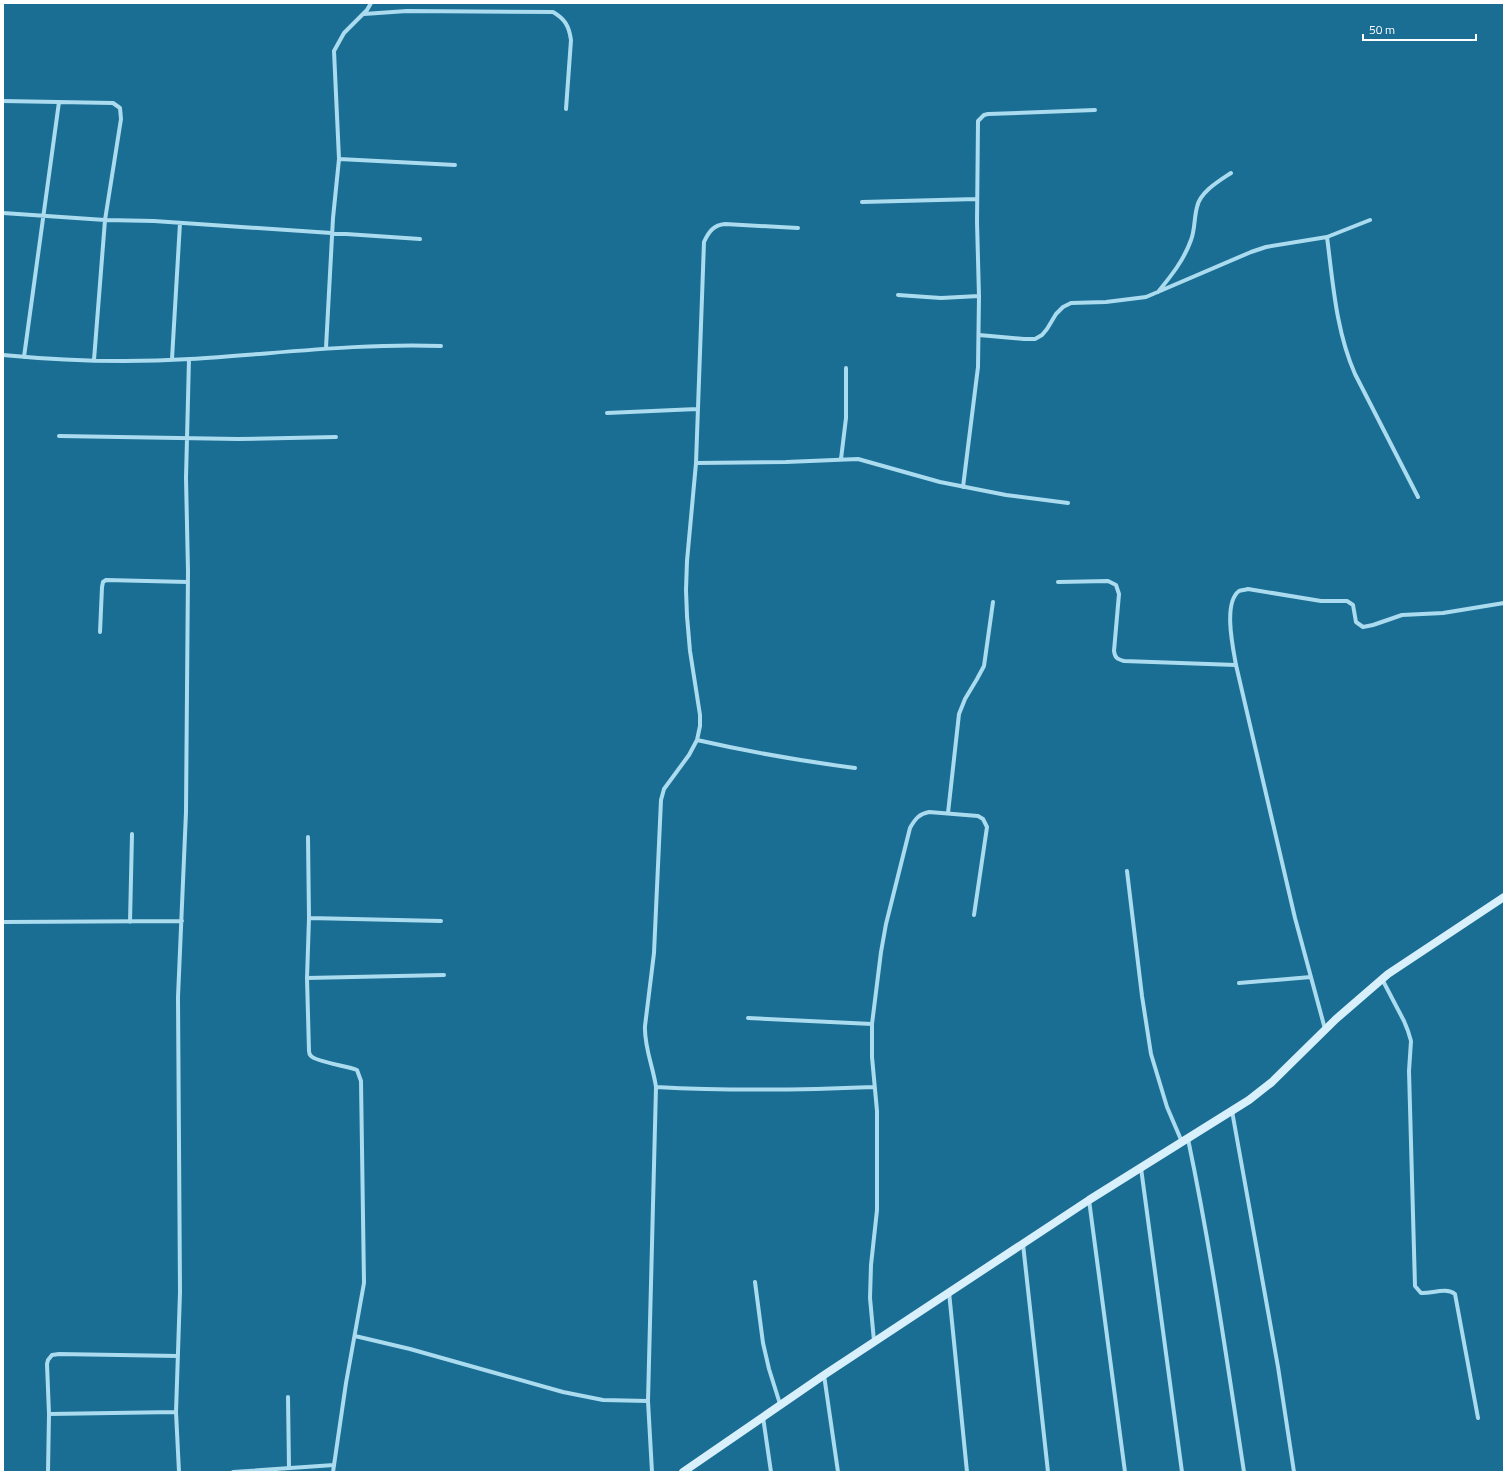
<svg xmlns="http://www.w3.org/2000/svg" width="1507" height="1475" font-family="'Titillium Web',sans-serif">
  <rect width="100%" height="100%" fill="#1a6d93"/>
  <g fill="none" stroke-linecap="round" stroke-linejoin="round">
    <path stroke="#aadbef" stroke-width="4" d="M364 14 407 11 553 12C565 19 569 26 571 40L566 109
      M3 101 113 103 120 108 121 119 105 220 94 360
      M339 159 455 165
      M862 202 977 199
      M3 213 105 220 154 221 420 239
      M1327 237C1333 283 1336 331 1355 374L1418 497
      M1158 292C1171 276 1184 260 1191 240 1195 230 1194 218 1197 207 1200 192 1219 181 1231 173
      M898 295 941 298 979 296
      M979 335 1024 339H1035L1042 335 1047 329 1056 314 1063 307 1071 303 1106 302 1146 297 1251 252 1266 247 1327 237 1370 220
      M326 348 333 218 339 159 334 51 344 33 367 10 371 3
      M3 355C65 361 128 363 190 359 274 354 357 343 441 346
      M24 357 59 102
      M172 359 180 223
      M607 413 697 409
      M59 436 238 439 336 437
      M841 459 846 418V368
      M696 463 786 462 858 459 940 482 1006 495 1068 503
      M963 487 978 367 979 296 977 222 978 121 984 115 988 114 1095 110
      M1058 582 1108 581 1116 585 1119 594 1114 651C1115 658 1117 659 1124 661L1236 665
      M100 632 102 587 103 582 106 580 188 582
      M697 740C750 752 801 761 855 768
      M948 813 959 714 965 699 977 679 984 666 993 602
      M308 837 309 918 307 978 309 1051C309 1053 310 1055 311 1056 316 1062 348 1066 357 1070L361 1081 364 1283 346 1383 333 1472
      M1127 871 1142 996 1151 1054 1167 1107 1182 1142
      M309 918 441 921
      M3 922 182 921
      M130 922 132 834
      M307 978 444 975
      M1382 979 1404 1021 1408 1031 1411 1041 1409 1071 1415 1286 1421 1293C1431 1294 1446 1287 1455 1294L1478 1418
      M1239 983 1311 977
      M748 1018 872 1024
      M1325 1029 1295 918 1236 665C1233 648 1223 603 1239 591 1241 590 1245 590 1248 589L1321 601H1347L1353 605 1356 622 1363 627 1373 625 1402 615 1443 613 1504 603
      M656 1087C729 1091 802 1090 874 1087
      M1232 1111 1278 1367 1294 1472
      M1188 1139C1211 1249 1227 1361 1244 1472
      M1141 1168 1182 1472
      M1089 1200 1125 1472
      M1023 1244 1048 1472
      M755 1282 763 1343 769 1369 780 1404
      M949 1292 967 1472
      M355 1336 410 1349 563 1392 603 1400 648 1401
      M874 1341 870 1298 871 1265 877 1210V1111L872 1057V1024L881 952 886 924 910 828C915 819 919 814 929 812L978 816 983 819 987 827 974 915
      M824 1375 838 1472
      M288 1397 289 1468
      M49 1414 176 1412
      M763 1417 771 1472
      M48 1472 49 1414 47 1364 48 1360 52 1355 59 1354 178 1356
      M179 1472 176 1412 180 1292 178 997 186 812 188 571 186 478 189 359
      M233 1472 334 1465
      M652 1472 648 1401 656 1087C653 1066 644 1047 645 1026L654 953 661 800 664 789 689 755 697 740 700 726V715L690 651 687 616 686 590 687 561 696 463 704 242C709 231 714 225 725 224L798 228"/>
    <path stroke="#d8f0fb" stroke-width="8" d="M683 1472 824 1375 1089 1200 1249 1100 1272 1082 1336 1019 1388 974 1504 897"/>
  </g>
  <rect width="1507" height="1475" fill="none" stroke="#ffffff" stroke-width="8"/>
  <path d="M1363 34v6h113v-6" fill="none" stroke="#ffffff" stroke-width="2"/>
  <text x="1369" y="34" font-size="12" fill="#ffffff" stroke="#1a6d93" stroke-width="3" paint-order="stroke">50 m</text>
</svg>
